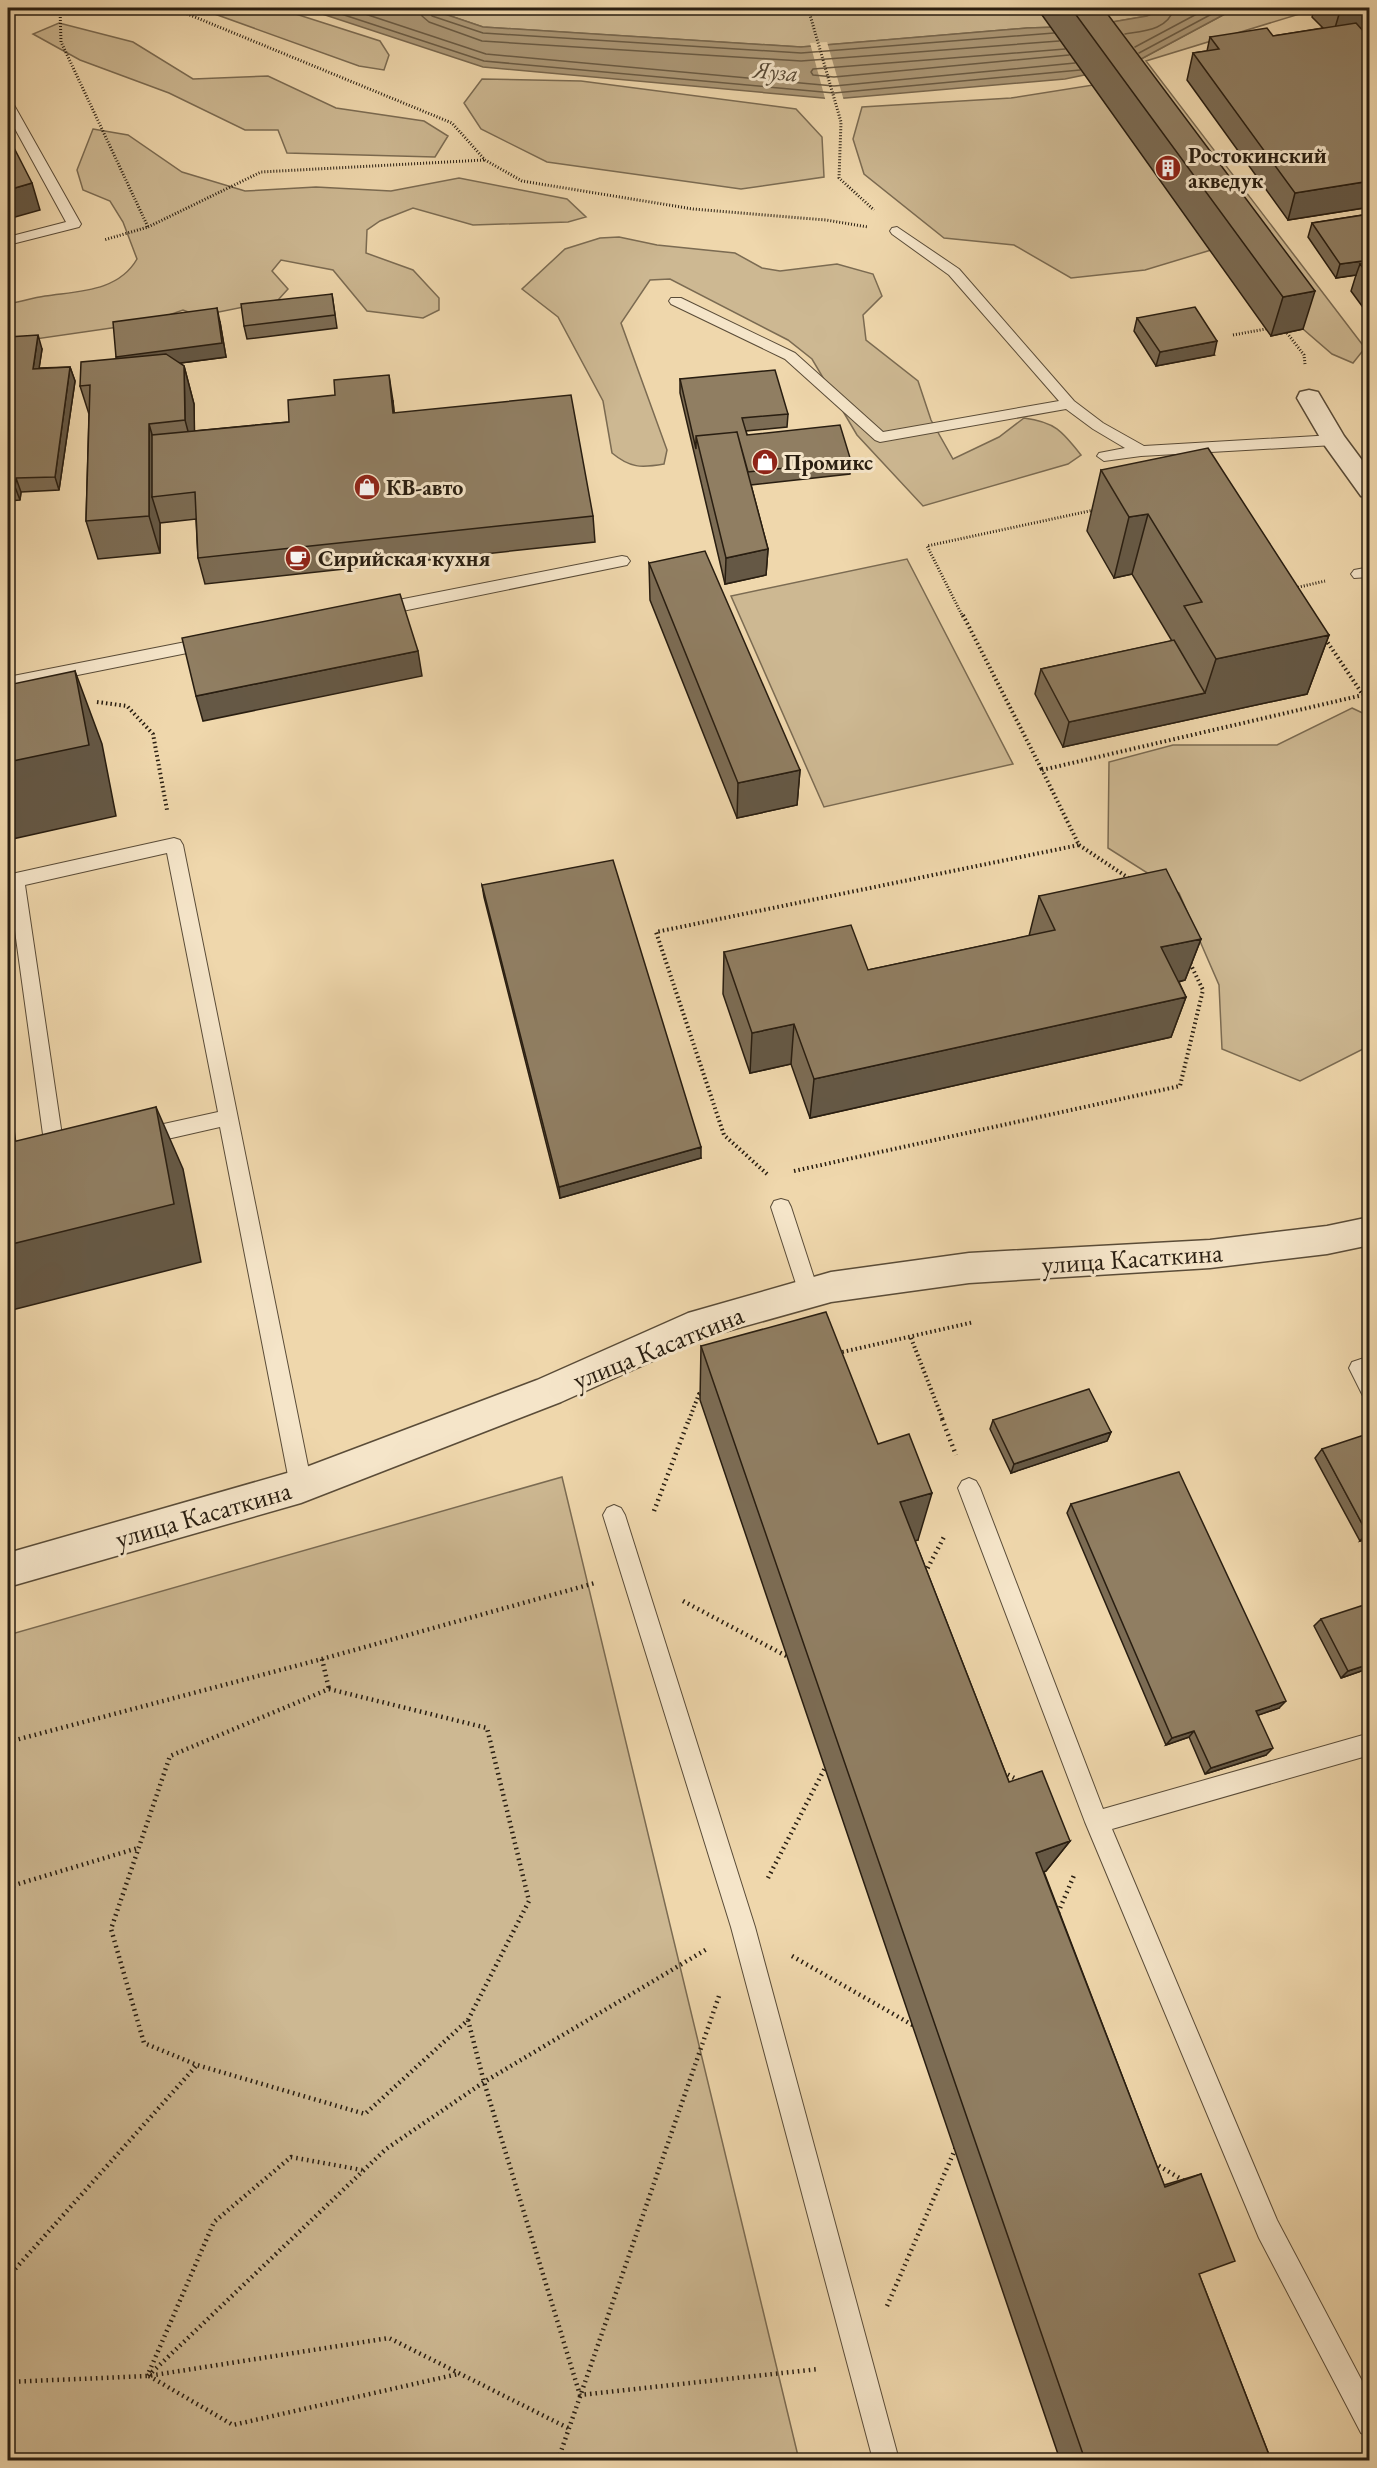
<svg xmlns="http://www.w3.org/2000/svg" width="1377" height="2468" font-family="'EB Garamond',serif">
  <rect width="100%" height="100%" fill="#efd7ac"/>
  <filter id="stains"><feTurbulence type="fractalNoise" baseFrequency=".00333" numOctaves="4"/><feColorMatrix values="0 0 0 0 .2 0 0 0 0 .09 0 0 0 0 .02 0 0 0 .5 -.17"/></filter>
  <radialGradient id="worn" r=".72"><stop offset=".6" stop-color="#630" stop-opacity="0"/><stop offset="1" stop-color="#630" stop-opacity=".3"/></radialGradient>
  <path fill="#cdb892" stroke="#7b6b52" stroke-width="1.5" d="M198 8H277L380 41 389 55 384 70 359 66Z
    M427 8H1165L1147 16 1089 26 1027 28 801 47 483 27Z
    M1236 8H1319L1146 61 1365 348 1353 363 1332 354 1303 329 1128 66Z
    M59 23 133 42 193 79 268 76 336 108 424 121 448 136 435 157 287 153 278 130H245L169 93 80 60 33 34Z
    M482 79 581 81 796 109 822 137 824 177 741 189 547 162 481 129 464 103Z
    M1093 85 1211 250 1145 270 1071 278 1014 245 944 238 864 174 853 139 862 107 1011 98Z
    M93 129 128 135 182 172 245 191 316 187 391 191 459 178 567 199 586 217 568 222 473 225 413 208 380 221 367 230 366 253 413 270 439 298V310L423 318 367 311 333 270 281 260 272 271 288 289 278 300 199 316 183 310 146 323 8 343V304C20 302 32 298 45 296 78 291 118 292 137 259L123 222 110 201 83 190 77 170Z
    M619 237 657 245 735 253 762 268 780 271 837 264 873 274 882 296 863 315 866 340 918 381 931 420 953 459 999 437 1024 418C1055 422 1062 431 1081 455L1068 464 923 506 857 435 812 359 788 340 670 279 650 280 621 323 667 450 664 464C641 468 630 468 612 453L603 401 558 317 522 289 565 249 600 238Z
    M907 559 1013 764 824 807 731 596Z
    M1352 708 1369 716V1046L1300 1081 1222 1049 1219 985 1179 893 1108 848 1109 762 1173 745H1277Z
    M562 1477 799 2460H8V1635Z"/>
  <path fill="#ac9877" stroke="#78674e" stroke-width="1.5" d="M304 8H427L483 27 801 47 1027 28 1089 26 1147 16 1165 8H1236L1128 66 1065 79 834 99 483 67Z"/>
  <path fill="#efd7ac" d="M827 42 844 101 826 102 810 43Z"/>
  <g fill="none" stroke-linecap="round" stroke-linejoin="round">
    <path stroke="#6a5b44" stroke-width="1.5" d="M323 8 484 61 834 93 1080 70
      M347 8 486 54 834 86 1075 63
      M421 8 422 16 429 22 482 41 801 61 1059 41
      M428 8 432 16 483 33 801 53 1054 33
      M1125 34C1144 31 1168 30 1174 8
      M1135 47 1208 8
      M1065 49 813 69 811 72 813 75 834 77 1069 55
      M1139 53 1223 8"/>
    <defs>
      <path id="service" d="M8 101 14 105 81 224 79 227 8 245V237L66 222 8 116Z
        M897 227 959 269 1074 401 1103 423 1144 446 1334 435 1341 440 1334 445 1141 456 1104 461 1097 456 1099 453 1125 448 1093 429 1066 409 880 442 875 440 785 359 671 304 669 301 671 298H681L795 353 883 432 1059 401 949 275 892 234 890 231 892 228Z
        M622 556 627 557 630 561 627 565 378 616 372 614 370 610 372 606 378 604Z
        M1370 567V577L1354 578 1351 574 1354 570Z
        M211 637 217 639 219 643 217 647 8 689V677Z
        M174 838 180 840 183 845 312 1486 308 1493 301 1496 294 1493 290 1486 220 1127 141 1145 134 1143 132 1137 134 1131 141 1129 218 1112 167 853 25 885 64 1149 70 1155 67 1161 56 1164 49 1162 46 1156 8 880 10 875 16 873Z
        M781 1199 788 1201 791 1207 819 1293 816 1299 809 1302 802 1299 799 1293 771 1207 774 1201Z
        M1370 1356V1398L1363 1396 1349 1368 1352 1362Z
        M969 1478 976 1481 980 1488 1103 1809 1370 1733V1755L1112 1829 1277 2220 1370 2396V2437L1361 2433 1259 2238 1085 1822 958 1488 962 1481Z
        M614 1505 621 1508 625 1515 755 1927 899 2460H873L731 1927 603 1515 607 1508Z"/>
      <path id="minor" d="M1309 390 1318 392 1344 436 1370 471V498L1361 496 1325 446 1297 398 1300 392Z"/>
      <path id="tertiary" d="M1370 1217V1245L1327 1254 1210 1268 969 1283 831 1302 706 1337 561 1402 301 1503 8 1587V1553L301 1469 537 1380 688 1313 831 1272 969 1253 1210 1240 1327 1226Z"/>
    </defs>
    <use href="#service" stroke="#5a4c38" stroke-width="2"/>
    <use href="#minor" stroke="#5a4c38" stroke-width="3"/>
    <use href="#tertiary" stroke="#5a4c38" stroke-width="3"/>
    <path stroke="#291e11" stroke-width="3" stroke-dasharray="1 2" stroke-linecap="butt" d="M60 8 61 42 148 227 104 240
      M173 8 452 123 485 160 522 181 693 209 826 220 868 227
      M808 8 841 122 839 178 874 210
      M148 227 261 172 484 160
      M1287 333 1304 355 1305 364
      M1233 335 1271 328
      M1295 588 1325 581
      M963 617 927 546 1094 510"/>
    <path stroke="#291e11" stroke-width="4" stroke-dasharray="1.5 3" stroke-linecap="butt" d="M963 615 1042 770
      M97 702 127 706 153 734 167 810
      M1079 845 1130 879
      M794 1171 1180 1086 1203 990 1189 961
      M767 1174 724 1135 656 932 1079 845 1042 770 1363 695 1324 637
      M911 1338 943 1420
      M838 1353 974 1322
      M689 1420 699 1394 704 1393"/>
    <path stroke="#291e11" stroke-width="4.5" stroke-dasharray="1.5 4" stroke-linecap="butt" d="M942 1419 956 1455
      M654 1511 689 1419
      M925 1573 945 1535
      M683 1601 790 1658
      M322 1659 329 1689
      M329 1689 487 1728 529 1901 468 2020 365 2114 197 2065 144 2043 111 1929 170 1756Z
      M8 1742 322 1659 595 1583
      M1003 1772 1020 1781
      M768 1878 827 1764
      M8 1887 138 1848
      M1058 1913 1075 1873
      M792 1956 916 2027
      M468 2020 484 2082 580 2395 819 2369
      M1154 2163 1186 2182
      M8 2277 197 2065
      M887 2306 957 2145
      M149 2372 214 2222 291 2157 362 2170
      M148 2376 386 2149 484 2082 707 1949
      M149 2376 233 2425 458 2374
      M8 2382 148 2376 389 2338 568 2428
      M558 2460 719 1996"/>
    <use href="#service" fill="#f5e5c9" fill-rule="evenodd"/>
    <use href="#minor" fill="#f5e5c9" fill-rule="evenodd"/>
    <use href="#tertiary" fill="#f5e5c9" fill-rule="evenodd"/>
  </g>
  <path fill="#7c6c54" stroke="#291e11" stroke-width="1.5" d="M1037 8H1103L1303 329 1271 336Z
    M1315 8H1370L1363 31 1365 33H1370V207L1288 220 1187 80 1193 53 1207 51 1210 37 1273 36 1323 28 1312 17Z
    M1370 214V317L1351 291 1356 275 1336 278 1308 237 1312 223Z
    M332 294 337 328 247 339 244 326Z
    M1137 318 1214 355 1156 366 1134 331Z
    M220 322 226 357 180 363 184 366 194 404V431L289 422 393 401 394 413 593 516 595 542 205 584 198 558 196 519 160 523V553L98 559 86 521 89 414 80 386 117 359Z
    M8 337 42 349 39 368 70 367 75 381 59 490 21 492 20 500 8 501Z
    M680 379 788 414 787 427 746 431 747 435 851 461 850 474 751 485 768 549 766 575 725 584 680 393Z
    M1101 470 1329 635 1307 694 1063 747 1035 694 1041 669 1172 641 1132 574 1114 578 1087 531Z
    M649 563 800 770 797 805 737 818 650 600Z
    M482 885 701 1158 560 1198 484 897Z
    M1039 896 1201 939 1185 980 1179 982 1186 997 1171 1037 810 1118 791 1064 750 1073 723 994 724 952 868 970 1029 936Z
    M701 1346 878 1444 918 1540 915 1541 1009 1782 1070 1841 1046 1871 1044 1872 1164 2185 1201 2174 1199 2274 1271 2460H1060L700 1400Z
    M993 1420 1111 1432 1107 1441 1011 1473 990 1429Z
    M1322 1449 1370 1538 1360 1541 1315 1458Z
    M1071 1504 1279 1708 1258 1715 1266 1755 1205 1774 1189 1737 1166 1745 1067 1513Z
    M1321 1619 1370 1668 1341 1678 1314 1626Z"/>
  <path fill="#655845" stroke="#291e11" stroke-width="1.5" d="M1356 8H1370V30L1332 38 1340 11Z
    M1370 181V207L1288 220 1295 193Z
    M32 183 40 210 8 219V190Z
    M1370 260V273L1360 264 1356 275 1336 278 1340 264Z
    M1315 291 1303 329 1271 336 1283 297Z
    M217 308 220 322 226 357 120 371 116 357Z
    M38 335 42 349 37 382 33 369Z
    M1217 341 1214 355 1156 366 1160 352Z
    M184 366 194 404 195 458 185 420Z
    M70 367 75 381 59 490 55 477Z
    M389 375 393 401 397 440 393 413Z
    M149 424 160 462 152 497 160 523V553L149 516Z
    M16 478 21 492 20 500 15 487Z
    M1148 514 1132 574 1114 578 1129 517Z
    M768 549 766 575 725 584 726 558Z
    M1329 635 1307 694 1063 747 1069 722 1205 693 1216 659Z
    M418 651 422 676 203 721 196 696Z
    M75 671 102 744 116 816 8 840V762Z
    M800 770 797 805 737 818 738 783Z
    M1201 939 1185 980 1147 989 1161 947Z
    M1186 997 1171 1037 810 1118 814 1079Z
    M794 1024 791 1064 750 1073 752 1033Z
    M8 1087 25 1208 8 1179Z
    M156 1107 183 1169 201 1262 8 1311V1245Z
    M701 1147V1158L560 1198 559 1187Z
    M1111 1432 1107 1441 1011 1473 1014 1464Z
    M932 1493 918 1540 888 1549 900 1502Z
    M1370 1532V1538L1360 1541 1367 1533Z
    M1370 1664V1668L1341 1678 1348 1671Z
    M1286 1701 1279 1708 1250 1718 1256 1711Z
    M1194 1731 1189 1737 1166 1745 1172 1738Z
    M1273 1748 1266 1755 1205 1774 1211 1768Z
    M1070 1841 1046 1871 1014 1882 1036 1853Z"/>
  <path fill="#907e62" stroke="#291e11" stroke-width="1.5" d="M1071 8H1103L1315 291 1283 297Z
    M1337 8H1356L1340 11Z
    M1356 23 1365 33H1370V181L1295 193 1193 53 1219 49 1210 37 1267 28 1273 36Z
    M8 136 32 183 8 190Z
    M1370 214V260L1340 264 1312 223Z
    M1370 263V277L1360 264Z
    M332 294 335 315 244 326 241 304Z
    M1195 307 1217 341 1160 352 1137 318Z
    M217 308 222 343 116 357 113 322Z
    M38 335 33 369 70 367 55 477 16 478 15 487H8V337Z
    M166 354 184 366 185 420 149 424V516L86 521 90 385 80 386 81 362Z
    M775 370 788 414 742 418 747 435 840 425 851 461 748 472 737 432 696 436V449L680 379Z
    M389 375 393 413 571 395 593 516 198 558 195 492 152 497V435L289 422 288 400 335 395 334 380Z
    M737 432 768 549 726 558 696 436Z
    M1208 448 1329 635 1216 659 1184 606 1202 602 1148 514 1129 517 1101 470Z
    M705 551 800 770 738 783 649 563Z
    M400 594 418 651 196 696 182 638Z
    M1174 640 1205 693 1069 722 1041 669Z
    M75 671 89 745 8 762V685Z
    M613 860 701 1147 559 1187 482 885Z
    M1166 869 1201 939 1161 947 1186 997 814 1079 794 1024 752 1033 724 952 851 925 868 970 1055 930 1039 896Z
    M156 1107 174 1204 8 1245V1143Z
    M826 1312 878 1444 909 1434 932 1493 900 1502 1009 1782 1042 1771 1070 1841 1036 1853 1165 2187 1201 2174 1235 2261 1199 2274 1271 2460H1085L701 1346Z
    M1089 1389 1111 1432 1014 1464 993 1420Z
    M1370 1433V1532L1367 1533 1322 1449Z
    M1179 1472 1286 1701 1256 1711 1273 1748 1211 1768 1194 1731 1172 1738 1071 1504Z
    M1364 1605 1370 1616V1664L1348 1671 1321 1619Z"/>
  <defs>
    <symbol id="building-disc" viewBox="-11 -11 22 22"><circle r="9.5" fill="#8f2418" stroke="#f5e5c9"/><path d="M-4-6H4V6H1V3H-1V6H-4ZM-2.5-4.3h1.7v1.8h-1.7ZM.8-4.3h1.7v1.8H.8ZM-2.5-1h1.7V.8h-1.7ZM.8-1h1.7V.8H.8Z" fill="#fff"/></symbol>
    <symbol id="shop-disc" viewBox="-11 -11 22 22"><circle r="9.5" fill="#8f2418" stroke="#f5e5c9"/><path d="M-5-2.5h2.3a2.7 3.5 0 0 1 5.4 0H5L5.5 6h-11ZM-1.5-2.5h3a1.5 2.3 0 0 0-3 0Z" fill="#fff"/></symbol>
    <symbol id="cafe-disc" viewBox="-11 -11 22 22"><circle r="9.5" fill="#8f2418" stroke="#f5e5c9"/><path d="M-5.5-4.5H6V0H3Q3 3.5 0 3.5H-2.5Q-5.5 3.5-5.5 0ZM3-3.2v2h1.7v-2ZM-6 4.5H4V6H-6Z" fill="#fff"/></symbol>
  </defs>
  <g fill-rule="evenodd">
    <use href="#building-disc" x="1153" y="153" width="30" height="30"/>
    <use href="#shop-disc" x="750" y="447" width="30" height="30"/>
    <use href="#shop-disc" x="352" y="472" width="30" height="30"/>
    <use href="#cafe-disc" x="283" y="543" width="30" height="30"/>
  </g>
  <g text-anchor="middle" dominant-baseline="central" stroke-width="6" stroke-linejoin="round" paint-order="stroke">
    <g font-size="22" font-weight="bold" fill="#291e11" stroke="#f5e5c9" text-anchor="start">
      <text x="1188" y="155">Ростокинский<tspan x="1188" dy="25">акведук</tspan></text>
      <text x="784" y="462">Промикс</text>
      <text x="386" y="487">КВ-авто</text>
      <text x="318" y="558">Сирийская кухня</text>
    </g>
    <g font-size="24" font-style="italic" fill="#574935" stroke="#f5e5c9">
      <text transform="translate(776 71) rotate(5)">Яуза</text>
    </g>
    <g font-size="27" fill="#291e11" stroke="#f5e5c9">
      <text transform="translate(1132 1258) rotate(-4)">улица Касаткина</text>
      <text transform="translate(658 1347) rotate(-22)">улица Касаткина</text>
      <text transform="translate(203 1514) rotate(-16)">улица Касаткина</text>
    </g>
  </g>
  <rect width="1377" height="2468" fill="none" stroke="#efd7ac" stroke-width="30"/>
  <rect x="9" y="9" width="1359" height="2450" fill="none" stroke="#291e11" stroke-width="3"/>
  <rect x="15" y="15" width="1347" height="2438" fill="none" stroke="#291e11" stroke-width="1.5"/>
  <rect width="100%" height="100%" filter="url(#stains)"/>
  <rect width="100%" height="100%" fill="url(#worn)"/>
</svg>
